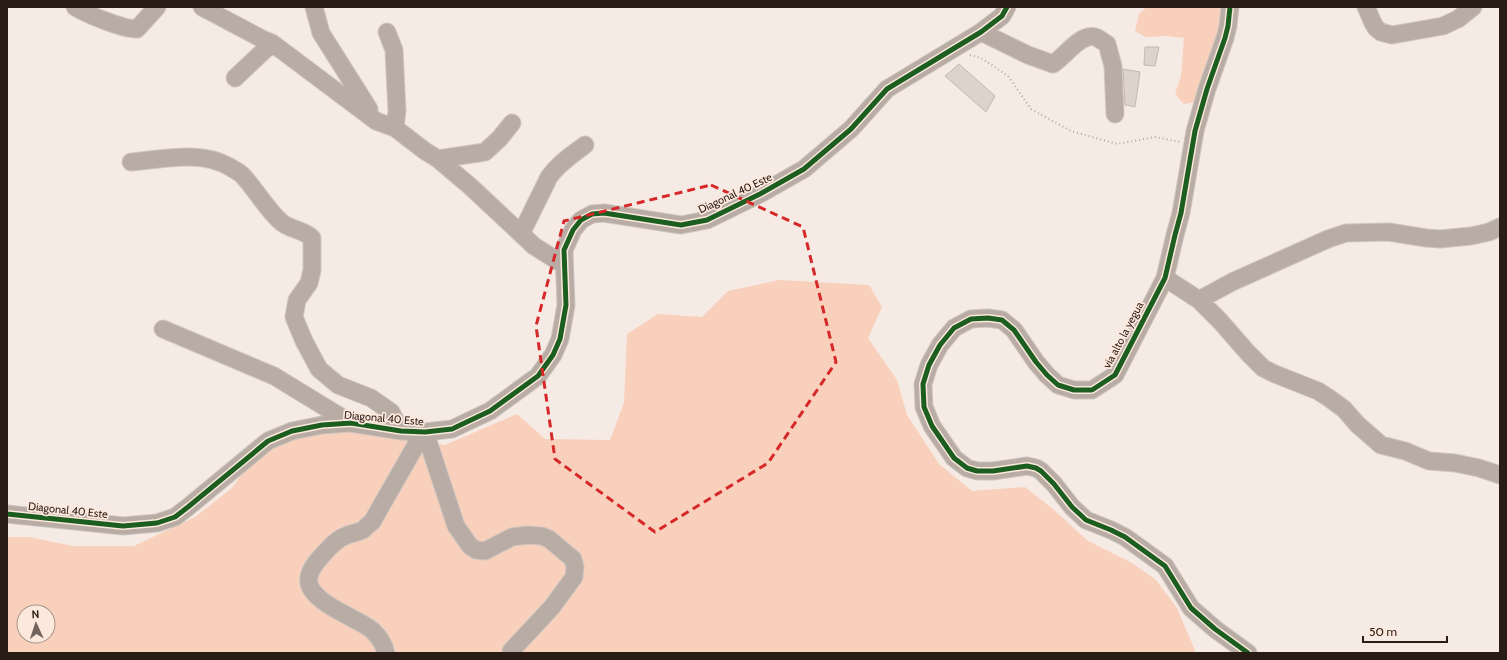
<svg xmlns="http://www.w3.org/2000/svg" width="1507" height="660" font-family="Cabin,sans-serif">
  <rect width="100%" height="100%" fill="#f6eae4"/>
  <path fill="#f8d0bb" fill-rule="evenodd" d="M1147 7H1225V24L1196 102 1184 104 1175 94 1181 76 1184 38 1166 36 1146 37 1135 31 1139 14Z
    M779 280 869 285 882 307 868 338 897 380 907 415 939 464 972 491 1025 487 1053 509 1088 541 1132 563 1156 580 1177 608 1196 653H7V537H29L73 546H134L195 517 232 488 241 475 266 450 299 437 352 429 385 433 445 445 517 414 545 439 610 440 624 403 627 334 658 314 702 317 728 291ZM24 612H48V636H24Z"/>
  <path fill="#ded2cc" stroke="#c3b8b2" d="M1145 47H1159L1155 66 1144 65Z
    M959 64 995 96 986 112 945 76Z
    M1123 69 1140 72 1135 107 1125 105Z"/>
  <g fill="none" stroke-linecap="round" stroke-linejoin="round">
    <defs>
      <path id="minor" d="M75 7C88 15 123 29 137 29L157 7
        M202 7 264 40 272 43 376 121 395 128 425 151 438 159 471 187 534 246 564 265
        M314 7 321 33 369 109
        M1230 7 1228 26 1225 38 1207 89 1195 131 1181 213 1175 235 1165 278 1115 375 1092 390H1074L1058 385 1047 375 1036 362 1014 330 1002 320 988 318 971 319 954 328 940 345 929 365 923 384 924 407 932 426 954 458 967 468 977 471H993L1027 466 1036 468 1041 471 1054 484 1072 507 1086 520 1111 530 1125 537 1165 566 1191 608 1215 629 1248 653
        M1366 7 1373 23 1376 28 1381 32 1392 35 1443 26 1458 19 1473 7
        M387 32 394 50 397 111 395 128
        M981 32 1028 55 1053 64C1065 56 1081 33 1095 37 1099 38 1103 42 1107 44L1113 66 1115 114
        M235 78 272 43
        M438 159 485 152 500 138 512 123
        M131 162C164 159 201 150 230 167 234 170 240 172 243 176 256 190 266 208 280 221 289 230 303 229 312 238V270L309 283 297 300 294 317 304 341 319 369 338 385 371 398 391 412 401 431
        M521 234 549 177C559 163 572 155 585 145
        M1165 278 1199 300 1220 321 1248 353 1263 368 1275 374 1318 391 1329 398 1344 409 1357 424 1381 445 1405 451 1429 461 1455 463 1479 468 1500 475
        M1199 300 1232 282 1328 239 1346 233 1389 232 1426 238 1440 239 1471 236 1489 232 1500 227
        M163 329 274 376 351 423
        M425 432 456 526 470 546 476 550 485 551 512 537 528 535 542 536 549 539 573 559 575 567 574 577 552 607 511 651
        M7 514 123 526 157 523 175 517 188 507 268 441 292 431 322 425 351 423 401 431 425 432 452 429 490 411 538 376 553 355 560 339 566 305 564 250 573 230 581 220 592 214 604 213 681 225 707 220 760 194 804 169 851 129 887 89 981 32 1002 16 1007 7
        M386 653C384 643 379 637 372 630 358 618 304 601 309 577 311 565 323 555 330 547 334 543 340 538 345 536 351 533 357 533 363 530 366 527 369 524 372 522L416 445 417 432"/>
    </defs>
    <use href="#minor" stroke="#cfc6c0" stroke-width="19"/>
    <path stroke="#b2a8a2" stroke-width="2" stroke-dasharray="1 3" stroke-linecap="butt" d="M970 55 981 58 1008 76 1031 109 1071 131 1117 144 1155 137 1180 142"/>
    <use href="#minor" stroke="#b8aca5" stroke-width="17"/>
    <defs>
      <path id="cycleway" d="M1230 7 1228 26 1225 38 1207 89 1195 131 1181 213 1175 235 1165 278 1115 375 1092 390H1074L1058 385 1047 375 1036 362 1014 330 1002 320 988 318 971 319 954 328 940 345 929 365 923 384 924 407 932 426 954 458 967 468 977 471H993L1027 466 1036 468 1041 471 1054 484 1072 507 1086 520 1111 530 1125 537 1165 566 1191 608 1215 629 1248 653
        M7 514 123 526 157 523 175 517 188 507 268 441 292 431 322 425 351 423 401 431 425 432 452 429 490 411 538 376 553 355 560 339 566 305 564 250 573 230 581 220 592 214 604 213 681 225 707 220 760 194 804 169 851 129 887 89 981 32 1002 16 1007 7"/>
    </defs>
    <use href="#cycleway" stroke="#fde8dd" stroke-width="8"/>
    <use href="#cycleway" stroke="#1b5e20" stroke-width="5"/>
  </g>
  <path fill="none" stroke="#d62828" stroke-width="3" stroke-dasharray="8 5" stroke-linejoin="round" d="M711 185 803 227 836 362 768 463 655 532 555 459 536 326 564 221Z"/>
  <g text-anchor="middle" dominant-baseline="central" stroke-width="3.5" stroke-linejoin="round" paint-order="stroke">
    <g font-size="11" fill="#281c15" stroke="#fde8dd">
      <text transform="translate(735 193) rotate(-25)">Diagonal 40 Este</text>
      <text transform="translate(1123 335) rotate(-62)">via alto la yegua</text>
      <text transform="translate(384 418) rotate(5)">Diagonal 40 Este</text>
      <text transform="translate(68 510) rotate(6)">Diagonal 40 Este</text>
    </g>
  </g>
  <rect width="1507" height="660" fill="none" stroke="#281c15" stroke-width="16"/>
  <g transform="translate(36 624) rotate(357)"><circle r="19" fill="#fde8dd" stroke="#a8968d"/>
  <path d="M0-3L7 15L0 10L-7 15Z" fill="#70645d"/>
  <text y="-6" font-size="11" font-weight="bold" text-anchor="middle" fill="#281c15">N</text>
  </g>
  <path d="M1363 636v6h84v-6" fill="none" stroke="#281c15" stroke-width="2"/>
  <text x="1369" y="636" font-size="12" fill="#281c15" stroke="#fde8dd" stroke-width="3" paint-order="stroke">50 m</text>
</svg>
